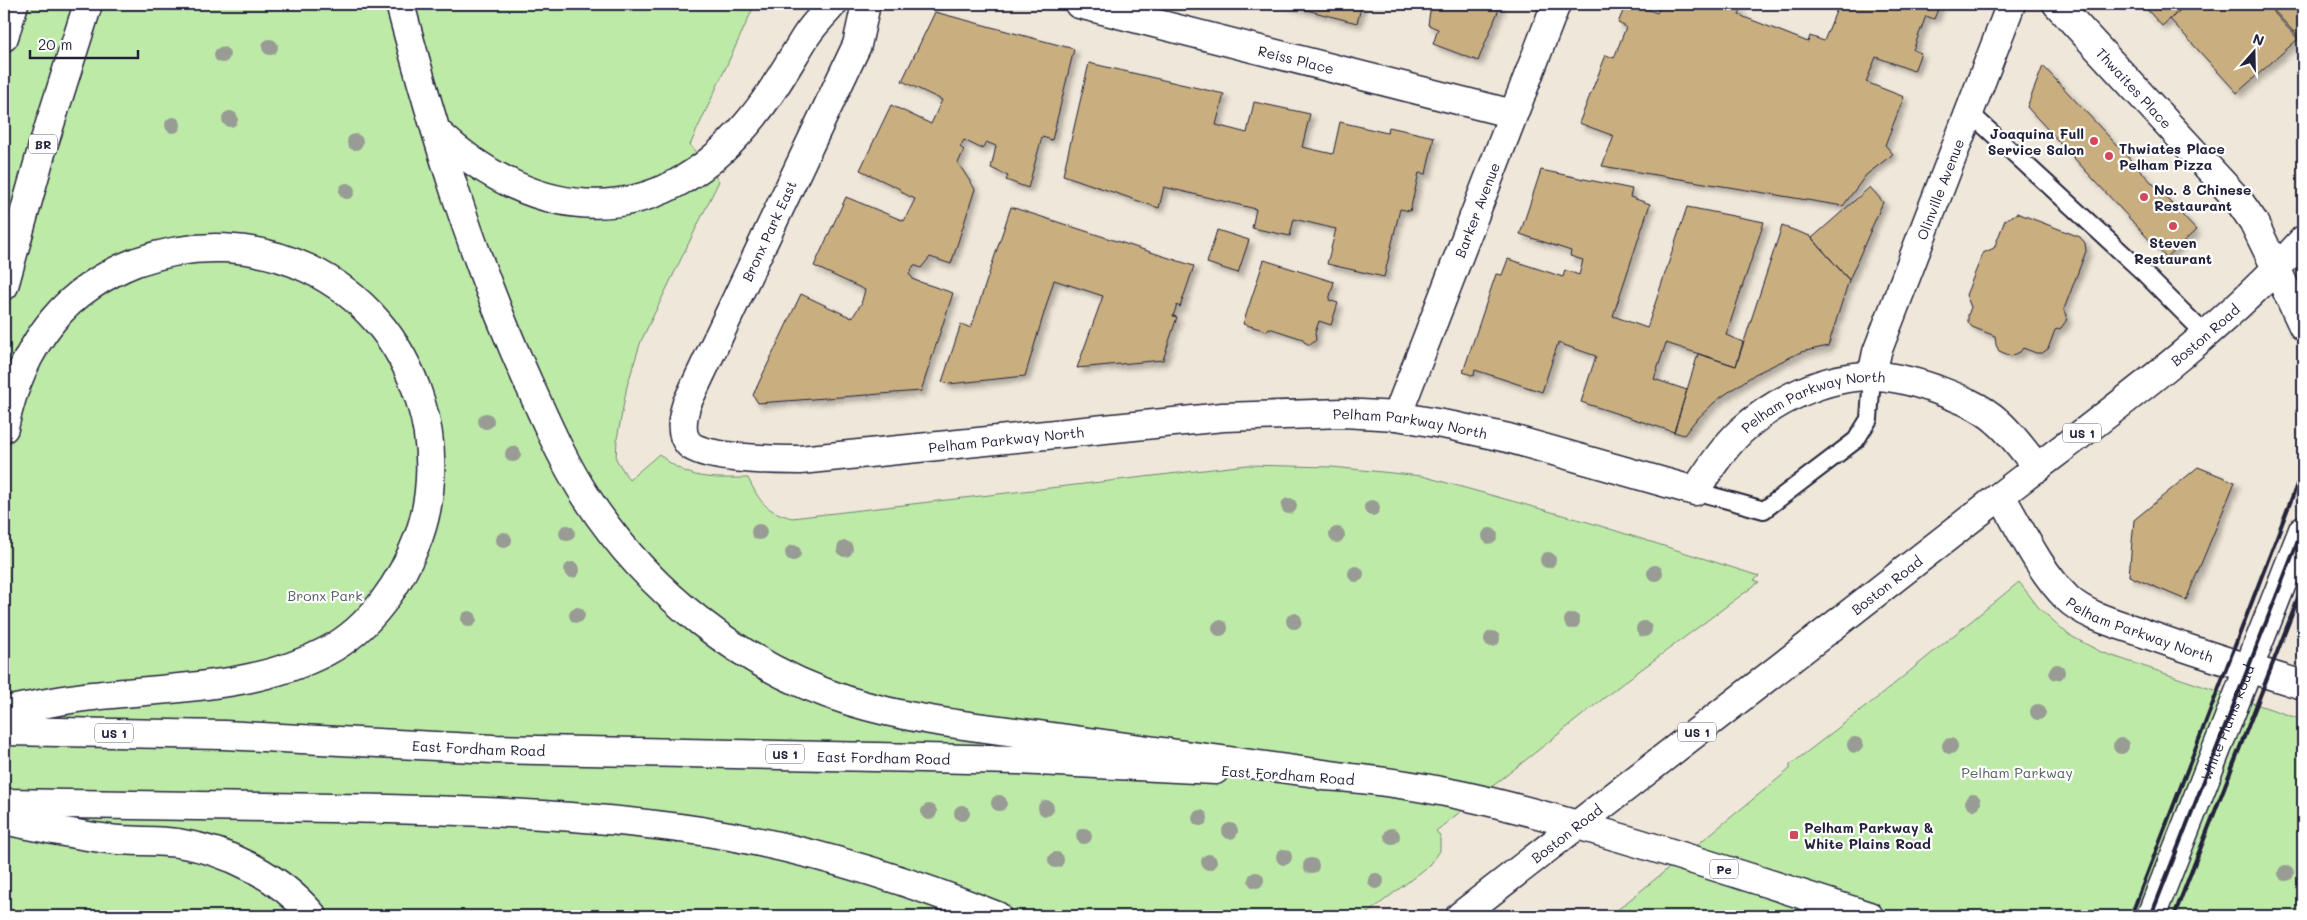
<svg xmlns="http://www.w3.org/2000/svg" width="2307" height="920" font-family="Mali,sans-serif">
  <defs>
    <filter id="shadow"><feDropShadow dx="4.5" dy="4.5" stdDeviation="2.5" flood-color="#0004"/></filter>
  </defs>
  <rect width="100%" height="100%" fill="#efe7d9"/>
  <filter id="ink" filterUnits="userSpaceOnUse"><feTurbulence type="fractalNoise" baseFrequency=".02" numOctaves="2"/><feDisplacementMap in="SourceGraphic" scale="10" xChannelSelector="R" yChannelSelector="G"/><feConvolveMatrix kernelMatrix="1 2 1 2 8 2 1 2 1" color-interpolation-filters="sRGB"/></filter>
  <g filter="url(#ink)">
    <path fill="#beeaa8" stroke="#708672" d="M4 4H755L690 145 719 181 641 341 627 386 617 439 616 459 629 480 659 454C689 481 710 478 748 478 760 502 765 511 792 518L1247 465 1332 467 1422 476 1591 523 1759 576 1754 580 1759 582 1623 683 1436 831 1440 836V851L1430 865 1364 916H4Z
      M2019 582 2039 608 2069 635 2101 652 2303 720V916H1610L1790 769V765L1877 698Z"/>
    <path fill="#c9ae7f" stroke="#22223b" filter="url(#shadow)" d="M1283 4H1362L1357 23Z
      M1431 4H1501L1478 61 1433 44 1438 29 1428 25Z
      M1626 4H1634L1657 13 1661 4H1727L1741 9 1739 15 1808 42 1810 36 1824 41 1839 4H1940L1934 19 1926 16 1913 50 1921 53 1914 71 1876 57 1866 82 1904 97 1885 145 1893 154 1866 175 1843 206 1602 166 1614 136 1579 123 1606 55 1614 58 1626 27 1618 23Z
      M2142 4H2187L2162 26Z
      M2187 4H2266L2298 39 2237 93 2170 19Z
      M2270 4H2303V42L2269 5Z
      M935 12 1074 49 1052 140 1042 137 1028 188 1006 180 1008 176 991 168 996 146 986 142 982 149 964 140 960 147 964 150 958 163 975 189 951 264 930 257 921 268 914 265 909 274 914 280 953 293 921 391 758 403 753 395 801 294 852 318 861 304 865 290 814 266 846 197 904 221 915 199 903 193 900 189 860 170 891 105 931 124 942 100 902 81Z
      M1089 63 1224 94 1216 125 1247 133 1254 102 1310 114 1302 147 1333 154 1340 122 1387 133 1389 127 1434 137 1426 174 1419 173 1410 211 1400 209 1384 277 1327 264 1336 229 1294 219 1290 236 1252 228 1256 209 1164 187 1159 208 1063 175Z
      M2043 66 2196 230 2166 258 2027 107Z
      M1541 170 1632 189 1630 197 1650 204 1613 316 1647 328 1687 207 1764 222 1726 335 1743 342 1736 366 1666 343 1654 379 1687 390 1674 432 1581 402 1596 356 1558 343 1542 392 1475 370 1474 376 1463 372 1496 274 1502 275 1508 259 1563 277 1565 270 1579 275 1583 260 1570 256 1571 251 1520 234Z
      M1870 187 1883 202 1849 280 1812 238Z
      M1011 207 1194 266 1180 307 1177 305 1173 316 1177 317 1163 360 1077 368 1103 296 1054 280 1025 376 949 384 942 382 961 324 971 328Z
      M2017 213 2080 237 2085 243 2086 251 2064 309 2067 315 2066 321 2061 328 2055 330 2048 349 2042 353H2036L2023 348 2020 352 2011 356 1999 351 1996 345 1995 336 1972 327 1968 322V315L1971 307 1966 295 1983 253 1994 248 2005 220Z
      M1782 226 1810 236 1849 280 1828 346 1801 352 1755 374 1717 400 1695 421 1684 435 1674 432 1698 354 1736 366Z
      M1217 230 1249 240 1238 273 1207 263Z
      M1264 260 1334 282 1329 300 1338 303 1331 325 1319 321 1315 333 1316 340 1310 345 1304 342 1303 339 1269 328 1267 331 1243 324Z
      M2198 467 2235 482 2186 600 2129 576 2134 520Z"/>
    <g fill="none" stroke-linecap="round" stroke-linejoin="round">
      <defs>
        <path id="lane" d="M1969 112 2144 273 2206 335
          M1695 491 1764 510 1856 440 1869 419 1872 376"/>
        <g id="street">
          <path id="s1" d="M866 4 857 45 687 403C683 415 679 434 689 444 702 459 779 460 800 460L1223 417 1343 413 1397 416 1453 426 1508 438 1695 491C1709 470 1723 448 1741 431 1775 400 1825 376 1872 376 1893 376 1915 382 1935 389 1956 397 1981 406 1998 422 2013 435 2025 453 2038 468"/>
          <path id="s2" d="M1079 4 1513 114"/>
          <path id="s3" d="M2057 4 2239 201 2253 221 2277 270"/>
          <path id="s4" d="M1872 376 1877 352 2011 4"/>
          <path id="s5" d="M1397 416 1556 4"/>
        </g>
        <g id="secondary">
          <path id="s6" d="M2001 496C2021 530 2039 570 2067 598 2087 617 2119 624 2143 633 2196 652 2250 669 2303 685"/>
          <path d="M2151 916 2303 530"/>
        </g>
        <g id="primary">
          <path d="M2277 270 2303 326"/>
          <path id="s7" d="M4 731 224 735 493 749 1018 760 1215 770"/>
          <path d="M1323 776C1418 781 1510 805 1601 832 1691 858 1780 887 1869 916"/>
          <path d="M4 803C113 805 223 806 333 808 456 810 579 813 701 831 803 847 902 878 997 916"/>
          <path id="s8" d="M1460 916C1638 777 1818 639 1996 499 2101 418 2214 339 2303 240"/>
        </g>
        <path id="highway" d="M400 4C434 132 473 260 528 382 546 421 563 462 587 498 647 591 743 668 849 701 913 721 980 727 1046 736 1146 750 1246 763 1346 777
          M4 37 14 4
          M437 132C537 225 656 233 747 124 771 96 787 66 806 36 813 25 824 14 833 4
          M4 286 43 146 88 4
          M4 428C12 388 27 352 53 320 74 294 105 274 136 262 255 219 382 277 420 400 434 443 434 493 419 536 402 581 371 628 327 651 256 689 171 687 93 696 63 699 33 706 4 711
          M4 820C39 827 74 835 109 839 132 842 155 840 178 843 229 851 279 876 313 916"/>
      </defs>
      <use href="#lane" stroke="#22223b" stroke-width="20"/>
      <use href="#street" stroke="#22223b" stroke-width="31"/>
      <use href="#secondary" stroke="#22223b" stroke-width="31"/>
      <use href="#primary" stroke="#22223b" stroke-width="31"/>
      <use href="#highway" stroke="#22223b" stroke-width="31"/>
      <use href="#lane" stroke="#fff" stroke-width="16"/>
      <use href="#street" stroke="#fff" stroke-width="28"/>
      <use href="#secondary" stroke="#fff" stroke-width="28"/>
      <use href="#primary" stroke="#fff" stroke-width="28"/>
      <use href="#highway" stroke="#fff" stroke-width="28"/>
      <g stroke="#22223b" stroke-width="4">
        <path d="M2131 916 2303 469"/>
        <path id="s9" d="M2151 916 2303 528"/>
        <path d="M2174 916 2303 586"/>
      </g>
    </g>
    <g fill="#989c94">
      <circle cx="270" cy="47" r="8"/>
      <circle cx="222" cy="55" r="8"/>
      <circle cx="230" cy="119" r="8"/>
      <circle cx="173" cy="125" r="8"/>
      <circle cx="355" cy="142" r="8"/>
      <circle cx="347" cy="191" r="8"/>
      <circle cx="486" cy="421" r="8"/>
      <circle cx="513" cy="454" r="8"/>
      <circle cx="1289" cy="506" r="8"/>
      <circle cx="1372" cy="508" r="8"/>
      <circle cx="759" cy="532" r="8"/>
      <circle cx="567" cy="533" r="8"/>
      <circle cx="1337" cy="535" r="8"/>
      <circle cx="1490" cy="536" r="8"/>
      <circle cx="504" cy="540" r="8"/>
      <circle cx="845" cy="549" r="8"/>
      <circle cx="793" cy="553" r="8"/>
      <circle cx="1548" cy="560" r="8"/>
      <circle cx="572" cy="570" r="8"/>
      <circle cx="1655" cy="573" r="8"/>
      <circle cx="1356" cy="574" r="8"/>
      <circle cx="577" cy="615" r="8"/>
      <circle cx="469" cy="619" r="8"/>
      <circle cx="1294" cy="621" r="8"/>
      <circle cx="1572" cy="621" r="8"/>
      <circle cx="1220" cy="628" r="8"/>
      <circle cx="1644" cy="629" r="8"/>
      <circle cx="1492" cy="639" r="8"/>
      <circle cx="2057" cy="672" r="8"/>
      <circle cx="2038" cy="712" r="8"/>
      <circle cx="1855" cy="745" r="8"/>
      <circle cx="1950" cy="746" r="8"/>
      <circle cx="2121" cy="746" r="8"/>
      <circle cx="1973" cy="802" r="8"/>
      <circle cx="999" cy="803" r="8"/>
      <circle cx="1046" cy="808" r="8"/>
      <circle cx="929" cy="812" r="8"/>
      <circle cx="962" cy="813" r="8"/>
      <circle cx="1200" cy="818" r="8"/>
      <circle cx="1230" cy="831" r="8"/>
      <circle cx="1084" cy="836" r="8"/>
      <circle cx="1392" cy="836" r="8"/>
      <circle cx="1284" cy="857" r="8"/>
      <circle cx="1056" cy="860" r="8"/>
      <circle cx="1209" cy="862" r="8"/>
      <circle cx="1311" cy="866" r="8"/>
      <circle cx="2286" cy="873" r="8"/>
      <circle cx="1256" cy="880" r="8"/>
      <circle cx="1376" cy="881" r="8"/>
    </g>
  </g>
  <g fill="#d1495b" stroke="#fff" stroke-width="2">
    <circle cx="2094" cy="141" r="5"/>
    <circle cx="2109" cy="156" r="5"/>
    <circle cx="2144" cy="197" r="5"/>
    <circle cx="2173" cy="226" r="5"/>
    <rect x="1789" y="830" width="10" height="10" rx="2.5"/>
  </g>
  <g text-anchor="middle" dominant-baseline="central" stroke-width="4.5" stroke-linejoin="round" paint-order="stroke">
    <g fill="#fff" stroke="#646476" stroke-width="1">
      <rect x="29" y="134.5" width="28" height="19" rx="4"/>
      <rect x="2063" y="423.5" width="38" height="19" rx="4"/>
      <rect x="1678" y="722.5" width="38" height="19" rx="4"/>
      <rect x="95" y="723.5" width="38" height="19" rx="4"/>
      <rect x="766" y="744.5" width="38" height="19" rx="4"/>
      <rect x="1710" y="859.5" width="28" height="19" rx="4"/>
    </g>
    <g font-size="12" font-weight="bold" fill="#22223b">
      <text x="43" y="144">BR</text>
      <text x="2082" y="433">US 1</text>
      <text x="1697" y="732">US 1</text>
      <text x="114" y="733">US 1</text>
      <text x="785" y="754">US 1</text>
      <text x="1724" y="869">Pe</text>
    </g>
    <g font-size="14" fill="#22223b" stroke="#fff">
      <text stroke="none"><textPath href="#s2" startOffset="224">Reiss Place</textPath></text>
      <text stroke="none"><textPath href="#s3" startOffset="114">Thwaites Place</textPath></text>
      <text stroke="none"><textPath href="#s4" startOffset="199">Olinville Avenue</textPath></text>
      <text stroke="none"><textPath href="#s5" startOffset="221">Barker Avenue</textPath></text>
      <text transform="translate(769 231) rotate(-65)">Bronx Park East</text>
      <text stroke="none"><textPath href="#s8" startOffset="945">Boston Road</textPath></text>
      <text stroke="none"><textPath href="#s1" startOffset="1658">Pelham Parkway North</textPath></text>
      <text stroke="none"><textPath href="#s1" startOffset="1208">Pelham Parkway North</textPath></text>
      <text stroke="none"><textPath href="#s1" startOffset="802">Pelham Parkway North</textPath></text>
      <text stroke="none"><textPath href="#s8" startOffset="540">Boston Road</textPath></text>
      <text stroke="none"><textPath href="#s6" startOffset="202">Pelham Parkway North</textPath></text>
      <text stroke="none"><textPath href="#s9" startOffset="208">White Plains Road</textPath></text>
      <text stroke="none"><textPath href="#s7" startOffset="475">East Fordham Road</textPath></text>
      <text stroke="none"><textPath href="#s7" startOffset="880">East Fordham Road</textPath></text>
      <text transform="translate(1288 775) rotate(4)">East Fordham Road</text>
      <text stroke="none"><textPath href="#s8" startOffset="135">Boston Road</textPath></text>
    </g>
    <g font-size="14" font-weight="bold" fill="#22223b" stroke="#fff" text-anchor="start">
      <text x="2084" y="133" text-anchor="end">Joaquina Full<tspan x="2084" dy="16">Service Salon</tspan></text>
      <text x="2119" y="148">Thwiates Place<tspan x="2119" dy="16">Pelham Pizza</tspan></text>
      <text x="2154" y="189">No. 8 Chinese<tspan x="2154" dy="16">Restaurant</tspan></text>
      <text x="2173" y="242" text-anchor="middle">Steven<tspan x="2173" dy="16">Restaurant</tspan></text>
      <text x="1804" y="827">Pelham Parkway &amp;<tspan x="1804" dy="16">White Plains Road</tspan></text>
    </g>
    <g font-size="14" fill="#515e5c" stroke="#fff">
      <text x="325" y="595">Bronx Park</text>
      <text x="2017" y="772">Pelham Parkway</text>
    </g>
  </g>
  <rect width="2307" height="920" fill="none" stroke="#fff" stroke-width="20"/>
  <rect x="10" y="10" width="2287" height="900" fill="none" stroke="#22223b" stroke-width="2" filter="url(#ink)"/>
  <g transform="translate(2254 52) rotate(20)" stroke="#ffffff" stroke-width="4" paint-order="stroke">
  <path d="M0-4L9 19L0 12L-9 19Z" fill="#22223b"/>
  <text y="-8" font-size="14" font-weight="bold" text-anchor="middle" fill="#22223b">N</text>
  </g>
  <path d="M30 50v8h108v-8" fill="none" stroke="#22223b" stroke-width="2.5"/>
  <text x="38" y="50" font-size="15" fill="#22223b" stroke="#ffffff" stroke-width="4" paint-order="stroke">20 m</text>
</svg>
